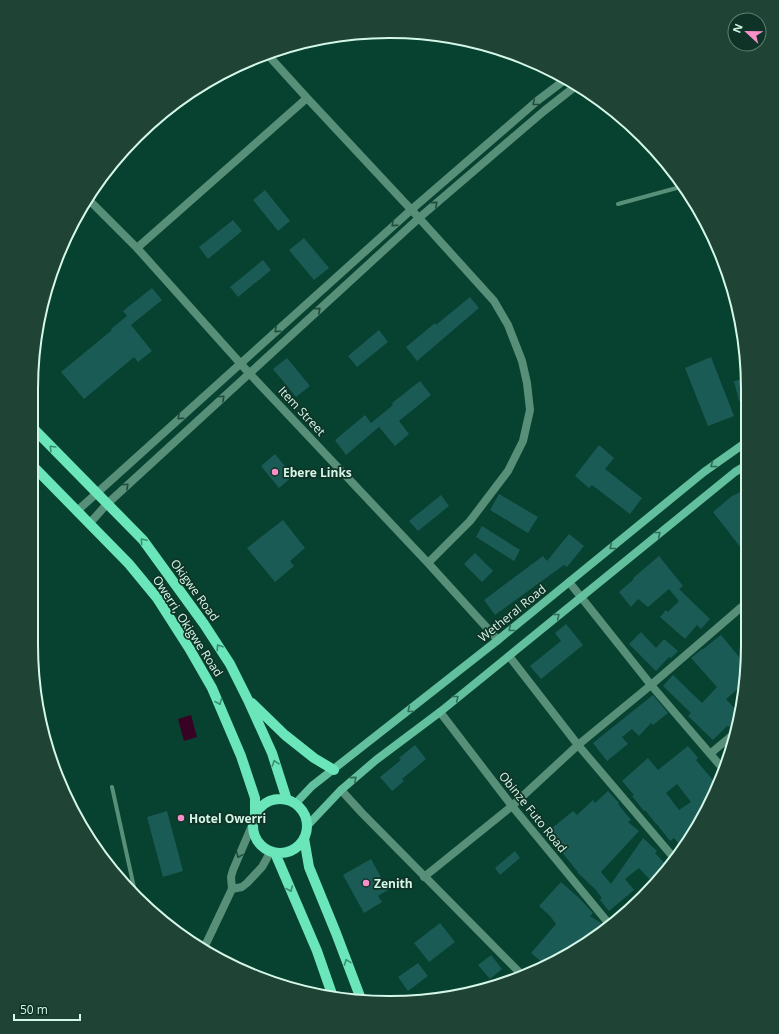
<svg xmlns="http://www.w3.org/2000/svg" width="779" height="1034" font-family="'Open Sans',sans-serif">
  <rect width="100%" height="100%" fill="#074130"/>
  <path fill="#380224" d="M191 715 197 737 184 741 178 719Z"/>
  <path fill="#1b5b56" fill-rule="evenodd" d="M265 190 290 221 278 231 253 200Z
    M233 220 242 231 208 259 199 247Z
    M304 238 329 268 314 280 289 250Z
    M263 260 271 270 238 297 230 287Z
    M152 288 162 300 131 325 152 351 138 362 134 357 84 399 61 372 112 330 111 329 127 316 123 311Z
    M470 297 479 308 417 361 406 347 435 323 436 325Z
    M379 330 388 342 357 367 348 356Z
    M711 357 734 416 708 426 685 368Z
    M287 358 310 386 296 397 273 369Z
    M745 379V400L739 401 734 381Z
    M420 381 431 395 399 421 409 434 395 446 379 427 346 455 335 440 365 415 371 423 393 405 392 403Z
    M599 445 614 458 605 469 642 498 630 514 592 485 589 488 575 476Z
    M275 454 293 476 279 488 261 466Z
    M745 490V553L713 512 732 496Z
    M499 494 538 517 528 533 490 510Z
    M441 495 449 506 418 531 409 521Z
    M283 520 305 548 290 561 294 566 275 582 247 548Z
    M482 526 520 550 514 561 476 537Z
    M569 534 584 546 567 567 564 565 495 615 484 600 543 556 547 561Z
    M475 553 493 571 482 582 464 564Z
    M659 556 683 586 679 589 710 619 701 629 697 625 685 639 660 617 666 610 668 612 679 601 669 589 648 607 638 599 631 607 619 592 634 579 633 578Z
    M566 624 583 645 541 679 530 666 561 641 555 633Z
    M641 632 656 648 664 639 678 651 671 658 669 657 656 671 629 644Z
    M721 635 745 664V683L726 699 735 709 742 704 739 716 729 727 727 726 713 740 688 716 691 713 663 686 673 675 702 703 717 687 691 658 702 649H703Z
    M653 695 668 713 653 725 651 723 639 736 632 729 622 737 628 744 607 761 593 743Z
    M415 745 426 759 402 779 404 781 392 791 380 777 401 760 399 758Z
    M688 746 698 758 696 760 717 785 700 824 682 848 674 838 670 841 656 823V824L645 810 644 811 632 796 634 795 622 781 648 758 658 770ZM677 784 691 802 679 810 666 793Z
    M608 791 619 803 618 804 631 820 628 822 639 831 601 872 611 884 643 838 657 851 655 853 667 866 654 884 639 868 625 879 634 890 609 911 600 900 602 898 595 889 577 872H578L546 833 573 811 577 815 593 800 595 803Z
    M167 811 183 871 163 877 147 817Z
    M515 851 520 858 500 875 495 868Z
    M371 859 388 890 378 896 382 902 364 913 343 875Z
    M561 882 579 898 593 913 590 916 601 923 606 929 589 942 544 964 531 953 556 924 550 916 539 906Z
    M440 923 455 942 429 962 414 943Z
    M491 955 502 969 490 979 478 965Z
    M418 963 428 976 408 991 398 977Z"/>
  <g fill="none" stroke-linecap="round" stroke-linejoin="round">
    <path stroke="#578f79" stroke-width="4" d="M618 204 684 186
      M31 481 42 475
      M112 787 135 892"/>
    <path stroke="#578f79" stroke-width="8" d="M267 54 307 98 419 218 494 301 508 325 522 361 527 383 530 410 523 441 508 471 470 521 428 563
      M88 199 137 248 249 373 428 563 498 640
      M137 248 307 98
      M77 511 411 210 537 101 566 79
      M89 524 107 504 419 218 544 111 577 85
      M569 582 581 597 651 685 724 770
      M509 656 578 745 674 858
      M440 712 512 806 610 925
      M711 753 735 733
      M341 790 362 813 522 975
      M424 877 512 806 578 745 651 685 745 604"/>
    <path stroke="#578f79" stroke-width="8" d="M232 889 242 887 247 883 262 867 266 860 270 852
      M204 948 232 889 231 877 233 870 253 823"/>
    <path stroke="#63c09e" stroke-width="8" d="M295 804 312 786 498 640 704 472 745 443
      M307 826 341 790 376 760 440 712 735 472 745 466"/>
    <path stroke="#6ae6ba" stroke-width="10" d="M32 427 143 540 204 624 230 664 248 700 272 753 287 800
      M31 464 129 564 157 598 189 648 212 688 241 756 255 798V815
      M252 703 285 735 314 758 334 770
      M253 826a27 27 0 1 1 54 0a27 27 0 1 1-54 0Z
      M304 838 309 867 336 933 361 999
      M275 853 317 951 333 997"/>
  </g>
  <defs><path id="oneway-chevron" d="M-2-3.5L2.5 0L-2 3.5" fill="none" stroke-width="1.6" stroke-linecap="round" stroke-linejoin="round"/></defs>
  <g stroke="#214b3c">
    <use href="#oneway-chevron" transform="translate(535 103) rotate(141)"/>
    <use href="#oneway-chevron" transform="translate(435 204) rotate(-41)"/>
    <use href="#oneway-chevron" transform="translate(394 224) rotate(138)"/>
    <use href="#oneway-chevron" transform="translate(318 310) rotate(-42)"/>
    <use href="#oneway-chevron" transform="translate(277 330) rotate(138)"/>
    <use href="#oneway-chevron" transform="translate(222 398) rotate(-43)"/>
    <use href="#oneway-chevron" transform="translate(180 417) rotate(138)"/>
    <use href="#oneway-chevron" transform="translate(126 486) rotate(-43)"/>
    <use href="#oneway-chevron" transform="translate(239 855) rotate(114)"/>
  </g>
  <g stroke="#3c8d70">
    <use href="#oneway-chevron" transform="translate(52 448) rotate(-135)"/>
    <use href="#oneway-chevron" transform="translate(143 541) rotate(-130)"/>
    <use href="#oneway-chevron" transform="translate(219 647) rotate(-123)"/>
    <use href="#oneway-chevron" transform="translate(219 702) rotate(67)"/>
    <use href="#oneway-chevron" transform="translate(275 763) rotate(-108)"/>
    <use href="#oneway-chevron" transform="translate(290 889) rotate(67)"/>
    <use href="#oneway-chevron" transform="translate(347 962) rotate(-110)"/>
  </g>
  <g stroke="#316c57">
    <use href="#oneway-chevron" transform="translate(713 465) rotate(144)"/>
    <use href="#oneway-chevron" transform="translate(658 534) rotate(-39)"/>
    <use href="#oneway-chevron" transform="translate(612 547) rotate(141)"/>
    <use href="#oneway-chevron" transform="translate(557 616) rotate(-39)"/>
    <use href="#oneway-chevron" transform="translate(511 629) rotate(141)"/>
    <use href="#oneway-chevron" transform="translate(456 698) rotate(-39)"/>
    <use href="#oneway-chevron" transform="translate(410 710) rotate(141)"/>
    <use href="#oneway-chevron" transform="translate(354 779) rotate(-40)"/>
  </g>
  <g fill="#f98fc9" stroke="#0f3427" stroke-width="1.5">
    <circle cx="275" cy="472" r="4"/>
    <circle cx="181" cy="818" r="4"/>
    <circle cx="366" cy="883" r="4"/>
  </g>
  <g text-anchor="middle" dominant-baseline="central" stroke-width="3.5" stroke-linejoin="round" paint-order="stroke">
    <g font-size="12" fill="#d5f7e8" stroke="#0f3427">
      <text transform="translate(302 411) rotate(47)">Item Street</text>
      <text transform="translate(195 590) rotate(54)">Okigwe Road</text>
      <text transform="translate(512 613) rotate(-39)">Wetheral Road</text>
      <text transform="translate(188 626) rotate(57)">Owerri, Okigwe Road</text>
      <text transform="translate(533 812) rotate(51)">Obinze Futo Road</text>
    </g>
    <g font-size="12" font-weight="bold" fill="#d5f7e8" stroke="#0f3427" text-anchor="start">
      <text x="283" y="472">Ebere Links</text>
      <text x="189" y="818">Hotel Owerri</text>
      <text x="374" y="883">Zenith</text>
    </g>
  </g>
  <path d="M0 0H779V1034H0ZM389 38H390A351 351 0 0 1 741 389V645A351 351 0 0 1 390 996H389A351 351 0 0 1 38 645V389A351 351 0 0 1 389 38Z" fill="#1f4436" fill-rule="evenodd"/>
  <path fill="none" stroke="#d5f7e8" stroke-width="2" d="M389 38H390A351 351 0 0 1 741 389V645A351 351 0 0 1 390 996H389A351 351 0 0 1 38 645V389A351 351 0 0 1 389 38Z"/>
  <g transform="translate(747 32) rotate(292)"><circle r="19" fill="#0f3427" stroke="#5e8274"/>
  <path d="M0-3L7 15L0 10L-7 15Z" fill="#f98fc9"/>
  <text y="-6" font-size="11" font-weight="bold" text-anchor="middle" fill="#d5f7e8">N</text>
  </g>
  <path d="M14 1014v6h66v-6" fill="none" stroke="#d5f7e8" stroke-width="2"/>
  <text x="20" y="1014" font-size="12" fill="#d5f7e8" stroke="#0f3427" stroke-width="3" paint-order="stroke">50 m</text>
</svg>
